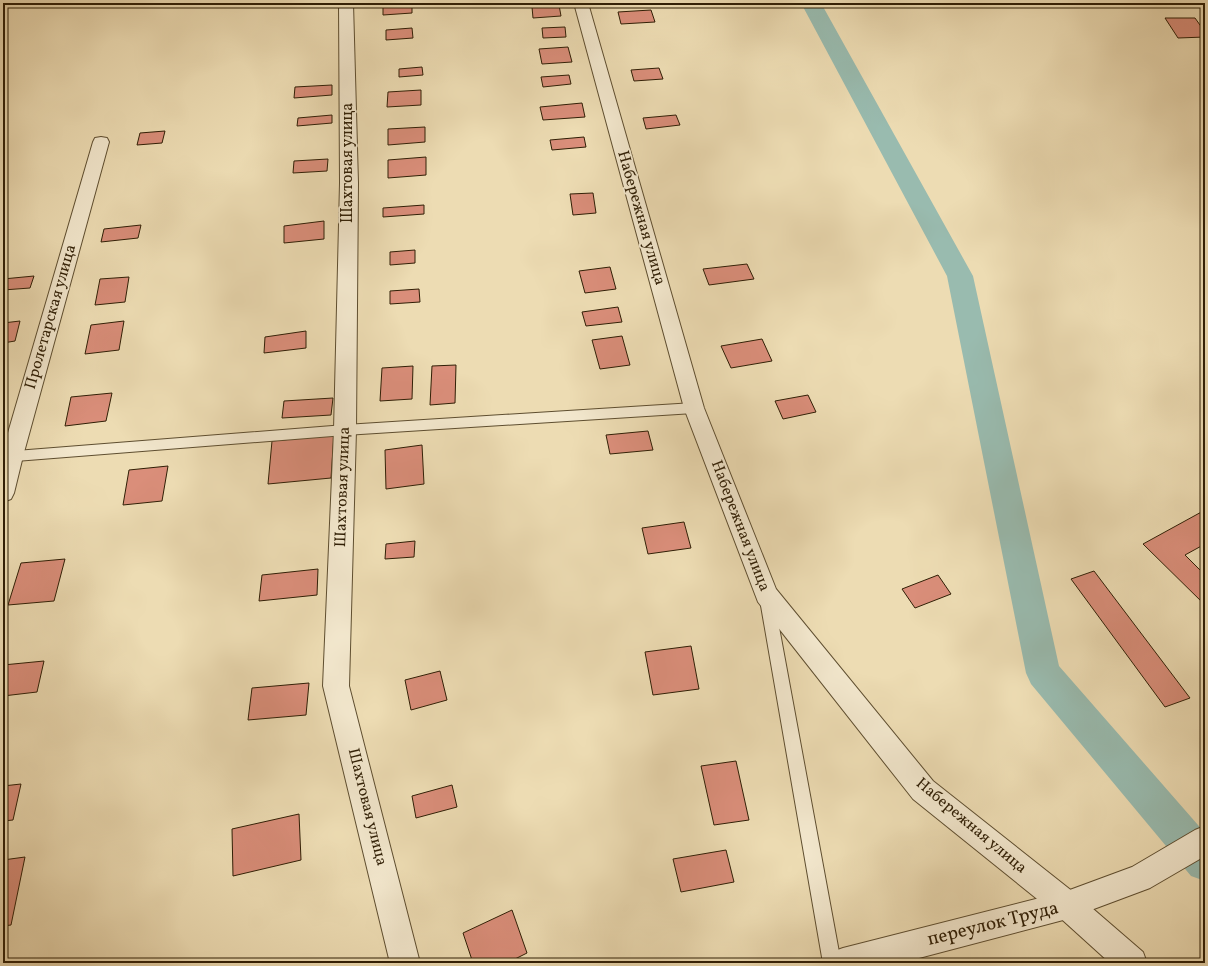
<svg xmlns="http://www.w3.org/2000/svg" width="1208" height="966" font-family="Vollkorn,serif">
  <rect width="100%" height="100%" fill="#eddcb3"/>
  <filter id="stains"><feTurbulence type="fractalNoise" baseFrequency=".005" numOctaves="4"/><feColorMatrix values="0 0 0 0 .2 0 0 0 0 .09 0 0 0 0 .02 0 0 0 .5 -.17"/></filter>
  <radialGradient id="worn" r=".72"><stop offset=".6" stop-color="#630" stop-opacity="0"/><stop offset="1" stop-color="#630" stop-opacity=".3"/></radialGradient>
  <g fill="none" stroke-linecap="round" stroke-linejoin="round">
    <path fill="#99bbaf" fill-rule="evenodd" d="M801 3H821L973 276 1059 666 1205 833V881L1191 876 1031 684 1026 673 947 276Z"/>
  </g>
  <path fill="#da8e7a" stroke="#2f1e05" d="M383 3H412V13L383 15Z
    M559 5 561 16 533 18 532 7Z
    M651 10 655 22 621 24 618 12Z
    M1165 18H1195L1205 32V37L1178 38Z
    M565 27 566 37 543 38 542 28Z
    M412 28 413 38 386 40V30Z
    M568 47 572 62 542 64 539 49Z
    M422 67 423 75 399 77V69Z
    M659 68 663 79 634 81 631 70Z
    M569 75 571 84 543 87 541 77Z
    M332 85V95L294 98 295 87Z
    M421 90V105L387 107 388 92Z
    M582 103 585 117 543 120 540 107Z
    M332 115V123L297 126 298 118Z
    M676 115 680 125 646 129 643 118Z
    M425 127V142L388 145V129Z
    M165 131 162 143 137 145 140 133Z
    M584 137 586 147 552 150 550 140Z
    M426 157V175L388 178V160Z
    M328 159 327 171 293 173 294 161Z
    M593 193 596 213 573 215 570 194Z
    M424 205V214L383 217V208Z
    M324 221V239L284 243V226Z
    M141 225 138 238 101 242 104 229Z
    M415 250V263L390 265V252Z
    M747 264 754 279 709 285 703 269Z
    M610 267 616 289 585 293 579 271Z
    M34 276 30 288 3 290V279Z
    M129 277 125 302 95 305 100 279Z
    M419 289 420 302 390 304V291Z
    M618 307 622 322 586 326 582 312Z
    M20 321 15 341 3 343V323Z
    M124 321 119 350 85 354 91 325Z
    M306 331V348L264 353 265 337Z
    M622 336 630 365 600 369 592 340Z
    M762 339 772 361 731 368 721 346Z
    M456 365 455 403 430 405 432 366Z
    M413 366 412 399 380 401 382 368Z
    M112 393 106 421 65 426 71 397Z
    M808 395 816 412 783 419 775 401Z
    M333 398 331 415 282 418 284 401Z
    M648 431 653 450 610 454 606 435Z
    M334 435 331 478 268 484 272 441Z
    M422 445 424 484 386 489 385 450Z
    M168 466 162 501 123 505 129 470Z
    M1205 510V544L1185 555 1205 575V605L1143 544Z
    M684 522 691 548 648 554 642 528Z
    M415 541 414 557 385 559 386 544Z
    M65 559 54 601 8 605 21 563Z
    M318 569 317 595 259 601 262 575Z
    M1094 571 1190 698 1165 707 1071 579Z
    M938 575 951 594 915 608 902 589Z
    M691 646 699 689 653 695 645 652Z
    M44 661 37 692 3 696V665Z
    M440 671 447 700 411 710 405 680Z
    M309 683 306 715 248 720 252 688Z
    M736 761 749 820 714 825 701 766Z
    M21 784 13 820 3 821V786Z
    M452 785 457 807 416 818 412 796Z
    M299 814 301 860 233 876 232 829Z
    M726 850 734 882 681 892 673 859Z
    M25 857 11 925 3 926V860Z
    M512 910 527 953 507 963H473L463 933Z"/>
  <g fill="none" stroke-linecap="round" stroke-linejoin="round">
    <defs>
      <path id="service" d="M694 403 698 405 700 408 698 411 694 413 345 435 3 462V452L345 425Z
        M767 594 772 596 774 600 841 963H823L760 600 762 596Z"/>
      <path id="minor" d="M339 3H353L358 183 356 430 349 686 420 963H390L323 686 334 430 340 183Z
        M574 3H588L704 408 776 589 933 781 1077 895 1143 952 1147 963H1110L1057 915 913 799 758 602 684 408Z
        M101 137 107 138 109 142 23 456 14 493 11 499 3 502V450L93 142 95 138Z"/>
      <path id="tertiary" d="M1205 826V856L1150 888 1067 919 900 963H828L832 952 843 948 1067 891 1132 867 1195 830Z"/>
    </defs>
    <use href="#service" stroke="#5e4e30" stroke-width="2"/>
    <use href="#minor" stroke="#5e4e30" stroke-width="2"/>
    <use href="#tertiary" stroke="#5e4e30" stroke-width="2"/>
    <use href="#service" fill="#f3e8ce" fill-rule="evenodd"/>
    <use href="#minor" fill="#f3e8ce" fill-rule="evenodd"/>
    <use href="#tertiary" fill="#f3e8ce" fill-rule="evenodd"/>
  </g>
  <g text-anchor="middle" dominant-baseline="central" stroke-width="3.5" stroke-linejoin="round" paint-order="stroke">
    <g font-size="16" fill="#2f1e05" stroke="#f3e8ce">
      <text transform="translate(348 163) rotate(-90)">Шахтовая улица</text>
      <text transform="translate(641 218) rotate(74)">Набережная улица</text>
      <text transform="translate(51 317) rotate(-74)">Пролетарская улица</text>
      <text transform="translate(343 487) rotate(-88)">Шахтовая улица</text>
      <text transform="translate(740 526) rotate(69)">Набережная улица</text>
      <text transform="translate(367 807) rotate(76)">Шахтовая улица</text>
      <text transform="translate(971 826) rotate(40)">Набережная улица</text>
    </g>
    <g font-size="19" fill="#2f1e05" stroke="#f3e8ce">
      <text transform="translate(993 924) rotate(-14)">переулок Труда</text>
    </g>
  </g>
  <rect width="1208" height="966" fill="none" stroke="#eddcb3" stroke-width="16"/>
  <rect x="4" y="4" width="1200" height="958" fill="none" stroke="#2f1e05" stroke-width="2"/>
  <rect x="8" y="8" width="1192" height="950" fill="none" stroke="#2f1e05"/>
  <rect width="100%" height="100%" filter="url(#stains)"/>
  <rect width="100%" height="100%" fill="url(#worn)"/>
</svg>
